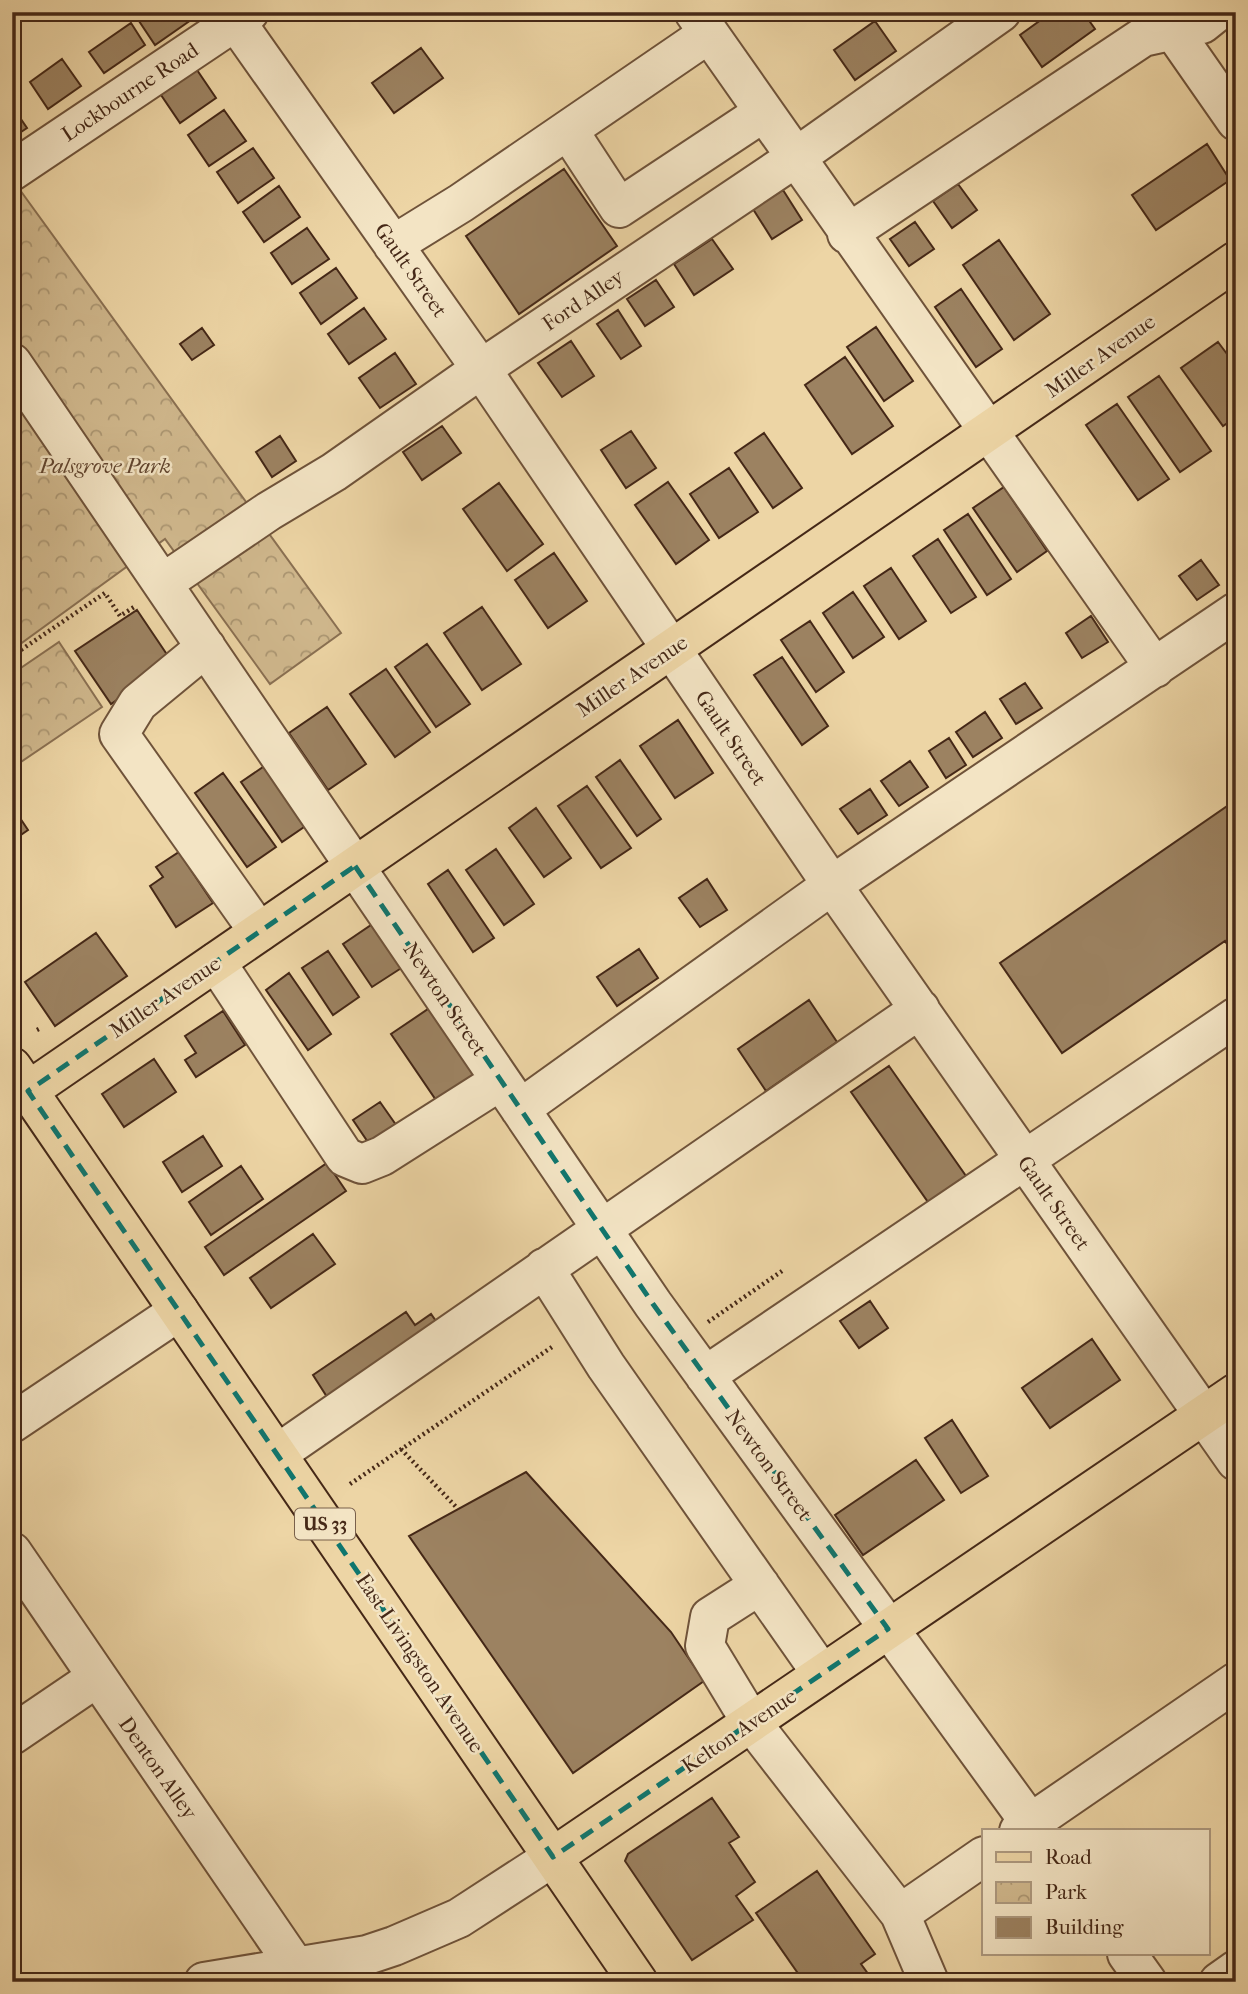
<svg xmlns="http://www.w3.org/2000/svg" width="1248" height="1994" font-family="'IM FELL French Canon',serif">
  <defs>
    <pattern id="park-crowns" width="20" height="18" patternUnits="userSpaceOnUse" patternTransform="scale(1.75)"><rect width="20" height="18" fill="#d0b88d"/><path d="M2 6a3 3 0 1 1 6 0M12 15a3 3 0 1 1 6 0" fill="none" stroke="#ab9672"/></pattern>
  </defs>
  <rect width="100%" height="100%" fill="#edd5a5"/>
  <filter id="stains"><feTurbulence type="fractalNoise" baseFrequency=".00286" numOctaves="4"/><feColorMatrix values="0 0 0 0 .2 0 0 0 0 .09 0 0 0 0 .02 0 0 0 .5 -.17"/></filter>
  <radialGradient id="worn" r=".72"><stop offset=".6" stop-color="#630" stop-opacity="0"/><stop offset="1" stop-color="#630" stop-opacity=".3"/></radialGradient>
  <path fill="url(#park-crowns)" stroke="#8a7052" stroke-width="2" d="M20 190 341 633 270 684 165 539 12 650V196Z
    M59 642 102 707 12 768V674Z"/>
  <path fill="#9c8261" stroke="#452817" stroke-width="2" d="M133 12H186L191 20 155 45Z
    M1052 12H1083L1095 29 1042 67 1020 35Z
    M875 21 896 51 855 80 834 50Z
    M131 23 145 45 104 73 89 52Z
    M421 48 443 78 394 113 372 83Z
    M62 59 81 86 48 109 30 82Z
    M195 67 216 98 180 123 159 92Z
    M12 106 27 128 12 138Z
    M224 110 246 141 209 166 188 135Z
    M1207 144 1230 180 1156 230 1132 195Z
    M253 148 274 178 238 203 217 172Z
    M564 169 617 246 519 314 466 236Z
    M958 184 977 210 952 228 933 201Z
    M279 186 300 217 264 242 243 212Z
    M783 190 802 220 772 239 753 209Z
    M915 222 934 249 909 266 890 239Z
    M307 228 329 259 292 284 271 253Z
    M712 239 733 269 694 295 674 264Z
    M999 240 1050 314 1014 340 963 265Z
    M336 268 357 298 321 324 300 293Z
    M656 280 674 307 645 326 627 299Z
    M961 289 1002 349 976 367 935 307Z
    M364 308 386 339 349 364 328 334Z
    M618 310 641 346 621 359 597 324Z
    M876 327 913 381 884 401 847 347Z
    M202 328 214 345 192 360 180 344Z
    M571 341 594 376 562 397 538 363Z
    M1218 342 1236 366V417L1223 426 1181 368Z
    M395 353 416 384 380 408 359 378Z
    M845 357 893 426 852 454 805 385Z
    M1159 376 1211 451 1180 472 1128 397Z
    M1117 404 1169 479 1138 500 1086 425Z
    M442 426 461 453 422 480 403 452Z
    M631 431 656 468 626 488 601 450Z
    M764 433 802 488 773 508 735 453Z
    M280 436 296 461 272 477 256 452Z
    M729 468 758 512 719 538 690 494Z
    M668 482 709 540 676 564 635 505Z
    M499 483 543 544 507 571 463 509Z
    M1004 487 1047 551 1017 572 973 508Z
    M968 514 1011 579 987 595 944 530Z
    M938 539 976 597 951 613 913 556Z
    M554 553 587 601 548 628 515 580Z
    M1201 560 1219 585 1197 600 1179 576Z
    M891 568 926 621 899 639 864 586Z
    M853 592 884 637 853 658 823 613Z
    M482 607 521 664 482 690 444 633Z
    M137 610 172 662 111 704 75 651Z
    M1091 616 1108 642 1082 658 1066 633Z
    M810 621 844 672 816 692 781 640Z
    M427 644 470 704 436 727 395 667Z
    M782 657 828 726 802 745 754 675Z
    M386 669 430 732 395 757 350 694Z
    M1025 683 1042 708 1016 724 1000 699Z
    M327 707 366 764 328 790 289 733Z
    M985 712 1002 738 973 757 956 732Z
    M678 720 713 773 675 798 640 746Z
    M949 738 966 765 946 778 929 751Z
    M620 760 661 819 637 836 596 777Z
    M910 761 928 787 899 806 881 781Z
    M266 765 307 825 282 842 241 782Z
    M223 773 276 847 247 867 195 793Z
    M587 786 631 848 601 868 558 806Z
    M870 789 887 815 858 834 840 809Z
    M1236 800V958L1225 941 1062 1053 1000 963Z
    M12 806 28 830 12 841Z
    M536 808 571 858 544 877 509 828Z
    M496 849 534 904 504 925 466 870Z
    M179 852 213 903 176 927 150 886 163 877 156 867Z
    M448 870 494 938 473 952 428 884Z
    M707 879 727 910 700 927 679 898Z
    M377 921 406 965 372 987 343 944Z
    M96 933 127 976 55 1026 25 982Z
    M639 949 658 978 617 1006 597 977Z
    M328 951 359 997 333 1015 302 968Z
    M289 973 331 1034 308 1050 266 990Z
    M809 1000 837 1042 766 1091 738 1049Z
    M431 1007 478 1075 438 1103 391 1034Z
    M223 1011 245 1045 196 1077 185 1060 196 1053 185 1036Z
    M154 1059 176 1092 124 1127 102 1094Z
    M889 1066 966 1176 928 1202 851 1092Z
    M380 1102 401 1132 374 1151 353 1120Z
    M203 1136 222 1166 182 1192 163 1162Z
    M327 1163 346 1191 224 1275 205 1247Z
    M241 1166 263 1199 211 1235 189 1202Z
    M313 1234 335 1264 271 1308 250 1278Z
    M870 1301 888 1328 859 1348 840 1321Z
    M406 1312 415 1325 431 1314 438 1324 329 1400 313 1375Z
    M1092 1339 1120 1380 1050 1428 1022 1388Z
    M952 1420 988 1476 961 1493 925 1438Z
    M916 1460 944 1500 863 1555 835 1515Z
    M526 1472 671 1632 704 1681 573 1773 409 1536Z
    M712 1798 739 1837 729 1843 755 1882 736 1896 753 1920 692 1960 625 1861 628 1854Z
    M817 1871 875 1954 861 1964 874 1982H804L756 1913Z"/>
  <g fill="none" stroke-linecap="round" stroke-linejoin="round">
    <defs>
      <path id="minor" d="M229 12 481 369 832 885 1236 1461
        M694 12 1155 668
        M1160 12 1236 121
        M568 130 619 208 764 112
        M12 171 249 12
        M847 234 1143 37 1202 24 1217 12
        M393 245 461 203 708 34
        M12 363 653 1304 1036 1831
        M163 583 269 511 334 472 481 369 795 158 1001 12
        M206 647 138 703 119 734 259 932
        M216 962 345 1157 362 1164 382 1156 500 1081
        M520 1109 832 885 1236 612
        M544 1268 606 1366 822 1674
        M705 1376 1236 1017
        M12 1423 179 1311
        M277 1454 920 1009
        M12 1552 306 1982
        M760 1585 710 1617 705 1646 751 1722 900 1914 984 1856
        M12 1735 96 1678
        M1019 1831 1236 1682
        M900 1914 929 1982
        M1127 1954 1147 1982
        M204 1982 367 1955 394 1946 459 1918 553 1857
        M1219 1982 1236 1970"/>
      <path id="major" d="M12 1067 638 1982
        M28 1091 1236 261
        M553 1857 1236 1393"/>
    </defs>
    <use href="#minor" stroke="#6f533a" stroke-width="42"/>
    <use href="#major" stroke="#452817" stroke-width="42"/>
    <path stroke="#452817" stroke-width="4.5" stroke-dasharray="2 3.5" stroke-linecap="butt" d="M12 656 105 593 120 616 134 607
      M37 1030 39 1029
      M708 1322 782 1271
      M401 1449 458 1509
      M350 1484 552 1347"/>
    <use href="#minor" stroke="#f3e4c4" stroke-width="38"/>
    <use href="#major" stroke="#edd5a5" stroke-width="38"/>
  </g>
  <path fill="none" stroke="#0f766e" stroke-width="5" stroke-dasharray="14 9" stroke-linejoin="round" d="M355 866 653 1304 888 1629 553 1857 28 1091Z"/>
  <g text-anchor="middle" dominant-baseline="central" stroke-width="5" stroke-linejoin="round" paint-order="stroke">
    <rect fill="#f3e4c4" stroke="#79604b" stroke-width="2" x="295" y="1508.5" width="60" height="31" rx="5"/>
    <g font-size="19" font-weight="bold" fill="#452817">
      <text x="325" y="1524">US 33</text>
    </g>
    <g font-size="21" fill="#452817" stroke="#f3e4c4">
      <text transform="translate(130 92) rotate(-34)">Lockbourne Road</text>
      <text transform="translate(411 270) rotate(55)">Gault Street</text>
      <text transform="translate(583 300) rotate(-34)">Ford Alley</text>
      <text transform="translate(1100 356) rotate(-35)">Miller Avenue</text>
      <text transform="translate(632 676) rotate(-34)">Miller Avenue</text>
      <text transform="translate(731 738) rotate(56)">Gault Street</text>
      <text transform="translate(165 997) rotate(-34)">Miller Avenue</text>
      <text transform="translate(445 999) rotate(56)">Newton Street</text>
      <text transform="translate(1054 1203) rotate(55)">Gault Street</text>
      <text transform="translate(769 1465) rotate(54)">Newton Street</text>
      <text transform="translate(420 1663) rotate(56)">East Livingston Avenue</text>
      <text transform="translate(739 1731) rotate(-34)">Kelton Avenue</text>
      <text transform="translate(158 1768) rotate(55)">Denton Alley</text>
    </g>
    <g font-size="21" font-style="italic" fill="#61452f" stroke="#f3e4c4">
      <text x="105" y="466">Palsgrove Park</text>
    </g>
  </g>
  <rect width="1248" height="1994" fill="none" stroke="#edd5a5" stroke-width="42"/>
  <rect x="14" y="14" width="1220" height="1966" fill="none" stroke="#452817" stroke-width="3.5"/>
  <rect x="21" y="21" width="1206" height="1952" fill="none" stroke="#452817" stroke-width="2"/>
  <rect x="982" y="1829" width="228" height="126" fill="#f3e4c4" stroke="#ad997f" stroke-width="2"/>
  <rect x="996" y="1852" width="35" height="10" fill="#edd5a5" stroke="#ad997f" stroke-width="2"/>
  <text x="1045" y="1864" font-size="21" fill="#452817">Road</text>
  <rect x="996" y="1882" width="35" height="21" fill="url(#park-crowns)" stroke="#ad997f" stroke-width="2"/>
  <text x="1045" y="1899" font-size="21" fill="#452817">Park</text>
  <rect x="996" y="1917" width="35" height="21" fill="#9c8261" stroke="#ad997f" stroke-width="2"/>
  <text x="1045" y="1934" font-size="21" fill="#452817">Building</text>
  <rect width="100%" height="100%" filter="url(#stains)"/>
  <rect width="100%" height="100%" fill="url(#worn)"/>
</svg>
